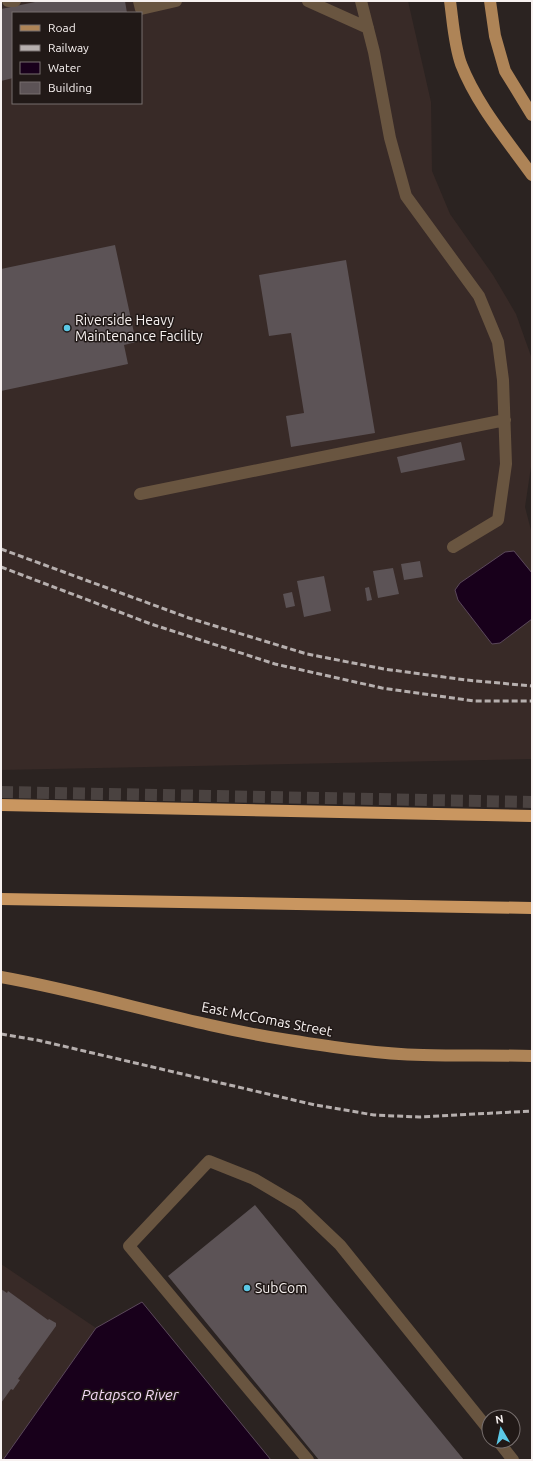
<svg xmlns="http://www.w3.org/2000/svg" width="533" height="1461" font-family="Ubuntu,sans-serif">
  <rect width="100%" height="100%" fill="#2b2321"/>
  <path fill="#382a27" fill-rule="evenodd" d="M1 1H408L431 102 432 171 450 214 493 275 516 314 532 359V460L525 507 532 534V759L1 770ZM13 13H141V103H13Z
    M1 1264 96 1328 3 1460H1Z"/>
  <path fill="#18001b" stroke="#5b485b" d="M514 551 532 573V619L500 643 492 644 458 600 455 590 460 583 505 552Z
    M142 1302 271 1460H3L96 1328Z"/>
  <path fill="#5c5356" d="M40 1H125L127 13H13V78L1 81V9Z
    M115 245 136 342 124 345 128 364 1 391V269Z
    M346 260 375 433 291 447 286 416 304 413 291 333 269 336 259 275Z
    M461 442 465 460 401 473 397 457Z
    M420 561 423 577 404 580 401 564Z
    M393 568 399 594 378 598 373 571Z
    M324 576 331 611 304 617 297 581Z
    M369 587 372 600 367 601 365 588Z
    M292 592 295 606 286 608 283 594Z
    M255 1205 464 1460H319L168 1276Z
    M1 1289 7 1293 8 1291 48 1320 49 1319 56 1323V1326L18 1379 20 1380 13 1390 11 1389 1 1403Z"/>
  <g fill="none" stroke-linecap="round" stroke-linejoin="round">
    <path stroke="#4a4240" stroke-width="12" stroke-dasharray="12 6" stroke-linecap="butt" d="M1 792 532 802"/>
    <path stroke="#695540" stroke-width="12" d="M8 1H15
      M139 1 141 9 176 1
      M308 1 368 28
      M361 1 374 52 390 138 406 196 479 296 498 342 503 380 506 464 498 520 453 547
      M140 494 505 420
      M498 1441 513 1460
      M308 1460 129 1246 209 1161 254 1179 298 1205 340 1245 489 1430"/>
    <path stroke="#ae8457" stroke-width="12" d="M450 1C453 22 454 44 461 64 477 105 507 140 532 175
      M490 1 495 36 505 71 532 115
      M1 977C97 994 191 1025 288 1040 332 1047 378 1054 423 1055 459 1056 496 1055 532 1056"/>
    <path stroke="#c99660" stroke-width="12" d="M1 805 532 816
      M1 899 532 908"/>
    <path stroke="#b6afae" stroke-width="3" stroke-dasharray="6 3" stroke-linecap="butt" d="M1 549 189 618 307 654 384 669 466 680 532 686
      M1 567 151 624 275 664 382 688 474 701H532
      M1 1034 37 1040 315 1105 374 1115 419 1117 532 1111"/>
  </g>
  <g fill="#5bc8e6" stroke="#211917" stroke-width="1.5">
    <circle cx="67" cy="328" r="4"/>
    <circle cx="247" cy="1288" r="4"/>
  </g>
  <g text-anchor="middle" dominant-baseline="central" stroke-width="3" stroke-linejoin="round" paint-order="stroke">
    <g font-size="14" fill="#f7f1f0" stroke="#211917" text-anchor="start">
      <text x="75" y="320">Riverside Heavy<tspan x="75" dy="16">Maintenance Facility</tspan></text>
      <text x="255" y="1288">SubCom</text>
    </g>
    <g font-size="14" fill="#f7f1f0" stroke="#211917">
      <text transform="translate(267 1019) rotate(11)">East McComas Street</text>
    </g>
    <g font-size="15" font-style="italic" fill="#f4d8f6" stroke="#211917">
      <text x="130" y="1394">Patapsco River</text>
    </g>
  </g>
  <rect width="533" height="1461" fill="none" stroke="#f7f1f0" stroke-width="4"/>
  <rect x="12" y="12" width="130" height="92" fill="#211917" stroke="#776f6e"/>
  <rect x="20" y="25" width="20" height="6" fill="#ae8457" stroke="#776f6e"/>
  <text x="48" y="32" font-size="12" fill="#f7f1f0">Road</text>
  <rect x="20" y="45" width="20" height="6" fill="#b6afae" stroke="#776f6e"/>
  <text x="48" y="52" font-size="12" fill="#f7f1f0">Railway</text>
  <rect x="20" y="62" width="20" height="12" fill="#18001b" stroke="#776f6e"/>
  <text x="48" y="72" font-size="12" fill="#f7f1f0">Water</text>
  <rect x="20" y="82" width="20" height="12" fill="#5c5356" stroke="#776f6e"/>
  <text x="48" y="92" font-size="12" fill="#f7f1f0">Building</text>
  <g transform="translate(501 1429) rotate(351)"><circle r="19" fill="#211917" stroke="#776f6e"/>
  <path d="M0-3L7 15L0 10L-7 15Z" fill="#5bc8e6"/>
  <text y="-6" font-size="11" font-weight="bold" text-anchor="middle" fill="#f7f1f0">N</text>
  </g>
</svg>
